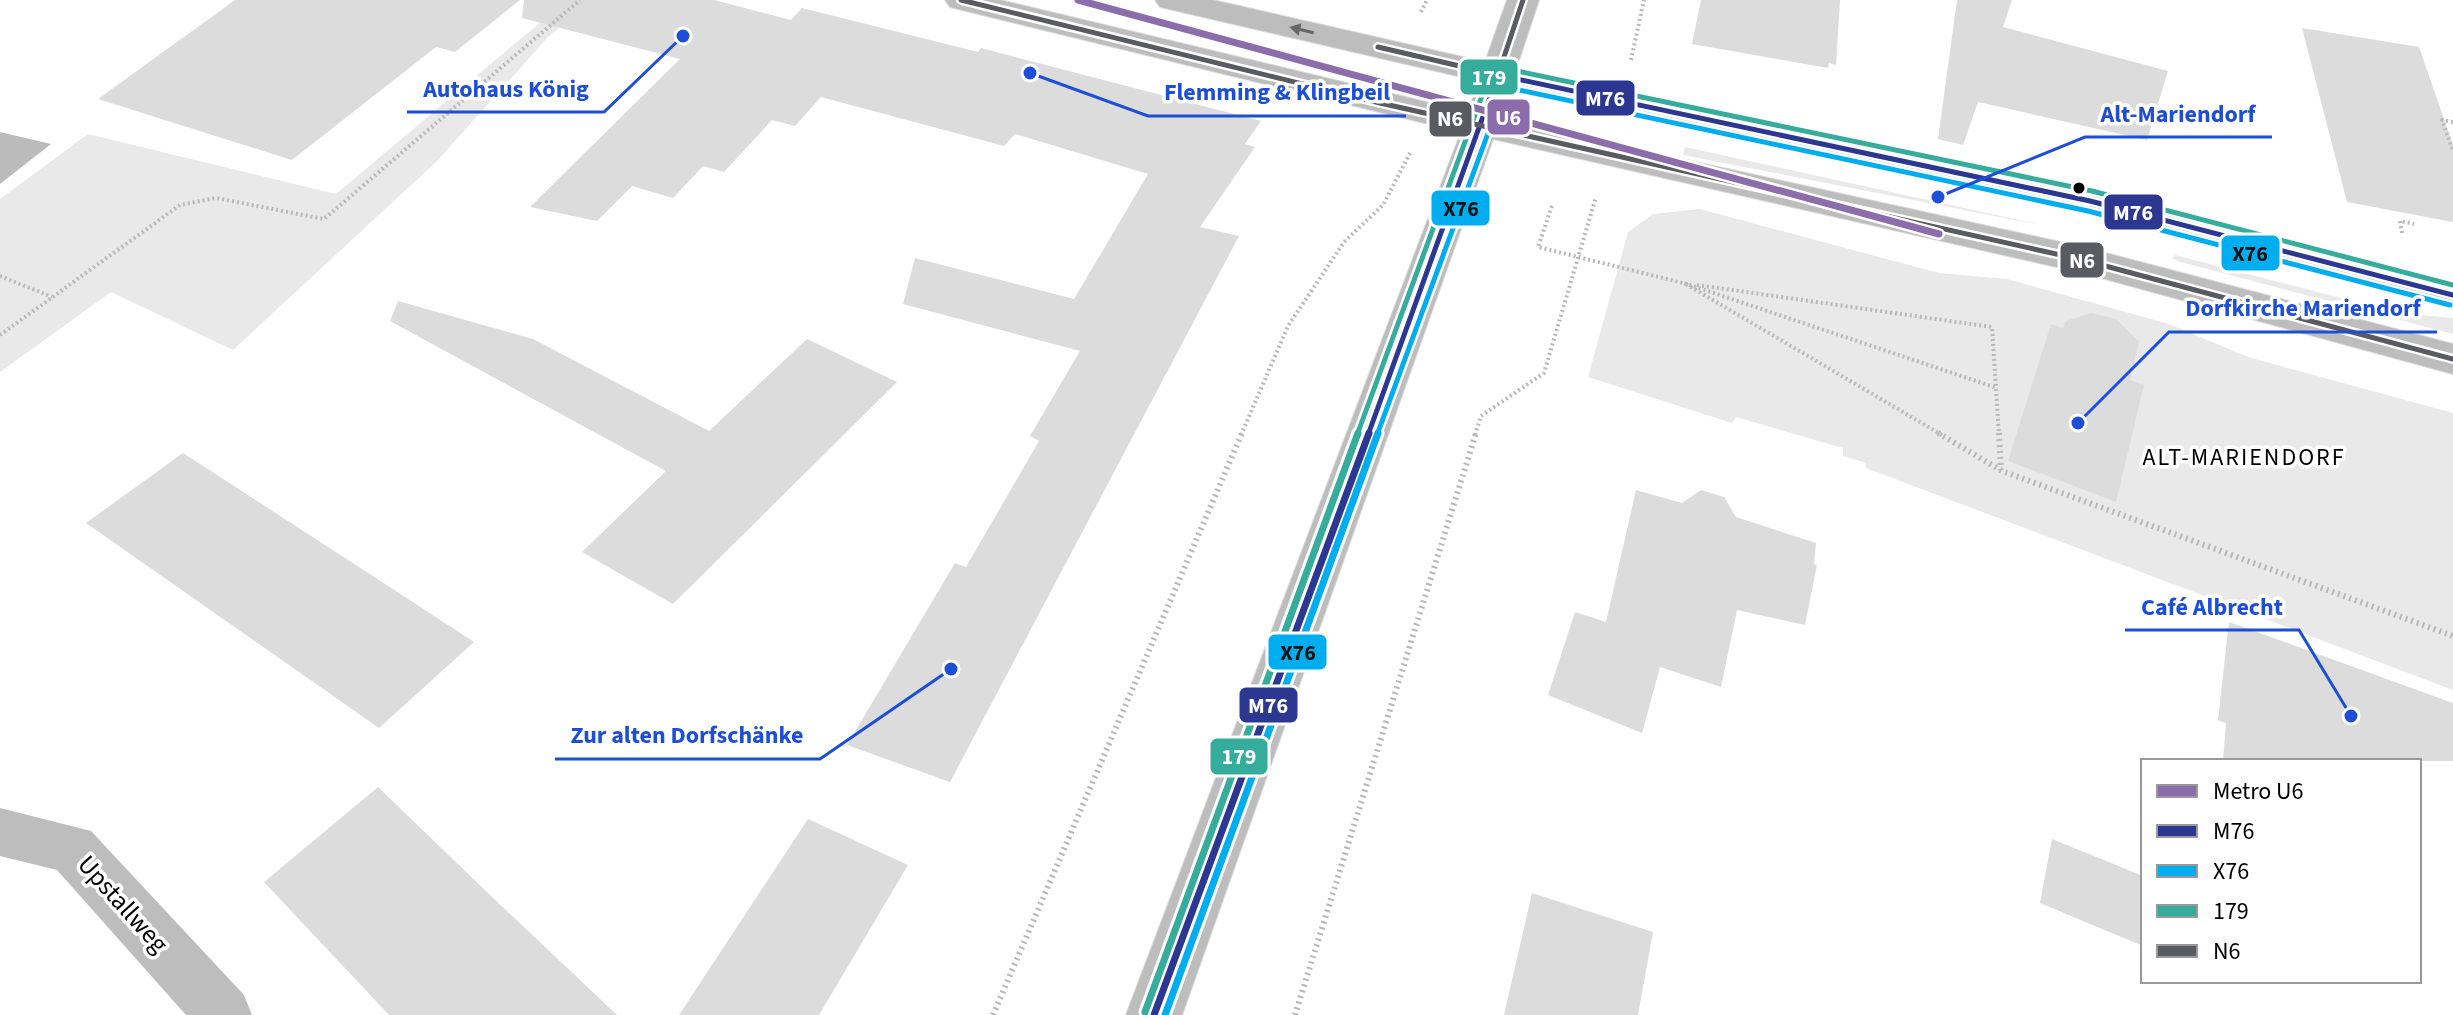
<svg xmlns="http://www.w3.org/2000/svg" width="2453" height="1015" font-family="'Source Sans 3',sans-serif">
  <rect width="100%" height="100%" fill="#fff"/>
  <path fill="#e9e9e9" d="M567 0H593L548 37 437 161 233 350 111 292 0 372V199L88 134 336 194Z
    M1685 147 2046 226 1683 155Z
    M1700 209 1939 273 2007 279 2169 324 2248 357 2453 413V690L1866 468V463L1843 456V448L1736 417 1732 423 1588 377 1628 232 1653 214Z
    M2175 255 2398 313 2453 318V334L2177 261 2172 258Z"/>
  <path fill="#bbb" d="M0 132 51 144 0 184Z"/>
  <path fill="#dcdcdc" d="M235 0H520L455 52 436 47 292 160 98 99Z
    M524 0H714L791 20 802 8 978 52 981 48 1261 121 1245 144 1255 147 1200 227 1239 236 950 782 847 745 955 563 966 567 1039 441 1030 436 1080 351 903 304 915 258 1074 299 1148 174 1015 134 1004 146 821 97 795 126 772 120 724 172 703 166 673 198 632 186 597 221 530 207 680 59 522 18Z
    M1701 0H1840L1836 65 1829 63 1828 68 1692 44Z
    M1957 0H2012L2003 27 2168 71 2147 140 1978 102 1963 145 1938 139Z
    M2302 28 2419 47 2453 145V222L2347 202Z
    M398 301 533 339 709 431 807 339 897 382 673 604 582 552 666 471 390 321Z
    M2091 313 2116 319 2139 342 2130 380 2144 385 2116 502 2008 461 2051 324 2063 328 2066 321Z
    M183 453 379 580 474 642 379 728 86 523Z
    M1636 490 1682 503 1701 490 1724 497 1736 517 1816 543 1814 564 1817 565 1805 625 1737 610 1721 687 1660 667 1642 733 1548 695 1575 612 1606 622Z
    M2229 622 2453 703V761H2223L2226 723 2218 720Z
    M378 787 491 896 617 1015H389L264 882Z
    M808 819 908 865 819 1015H679Z
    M2052 839 2143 876V946L2040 903Z
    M1532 893 1653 932 1638 1015H1504Z"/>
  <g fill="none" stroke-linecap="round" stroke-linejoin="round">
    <defs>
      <path id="major" d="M945 0H1000L1468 112 1479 81 1160 7 1155 0H1213L1485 62 1507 0H1539L1516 69 2090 189 2453 281V309L2090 213 1510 88 1500 119 2083 247 2453 344V374L2083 273 1493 139 1182 1015H1126L1461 132 950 7Z"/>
    </defs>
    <use href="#major" stroke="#dbdbdb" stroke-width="2"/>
    <path stroke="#b8b8b8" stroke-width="4" stroke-dasharray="2 3" stroke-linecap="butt" d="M1421 12 1427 0
      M1631 60 1644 0
      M2453 122 2442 120 2453 151
      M1552 206 1538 247 1687 284
      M2402 233 2400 221 2414 224
      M0 276 52 297
      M1697 285 1992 327 1999 435
      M0 335 180 205 216 198 324 219 580 0
      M1241 435 1288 326 1344 242 1383 205 1410 153
      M1475 435 1481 416 1544 373 1596 197
      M1942 435 1684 283 1997 388"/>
    <path stroke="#b8b8b8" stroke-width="6" stroke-dasharray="2 4" stroke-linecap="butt" d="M1938 433 2002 471 2453 636
      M1999 433 2001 470
      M993 1015 1242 433
      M1295 1015 1476 433"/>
    <path fill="#bdbdbd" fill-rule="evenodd" d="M0 808 91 831 244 995 252 1015H186L57 870 0 856Z"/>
    <use href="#major" fill="#bdbdbd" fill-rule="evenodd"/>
    <defs>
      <path id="bus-1-far1" d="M1368 435 1498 75 2090 201 2453 295"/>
      <path id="bus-1" d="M1154 1015 1369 433"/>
      <path id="bus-2-far1" d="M1377 435 1505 87 2088 211 2450 305"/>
      <path id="bus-2" d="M1165 1015 1378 433"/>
      <path id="bus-3-far1" d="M1357 435 1493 66 2092 191 2453 285"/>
      <path id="bus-3" d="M1145 1012 1358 433"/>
      <path id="bus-4" d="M961 0 1380 103 2083 260 2453 359
        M1378 47 1498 75 1523 0"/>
    </defs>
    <use href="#bus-1-far1" stroke="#fff" stroke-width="10"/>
    <use href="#bus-1" stroke="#fff" stroke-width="13"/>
    <use href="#bus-2-far1" stroke="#fff" stroke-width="10"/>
    <use href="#bus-2" stroke="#fff" stroke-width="13"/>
    <use href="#bus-3-far1" stroke="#fff" stroke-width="10"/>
    <use href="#bus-3" stroke="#fff" stroke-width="13"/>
    <use href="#bus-4" stroke="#fff" stroke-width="10"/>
    <use href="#bus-1-far1" stroke="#2c3792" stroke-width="5"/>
    <use href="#bus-1" stroke="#2c3792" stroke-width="7"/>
    <use href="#bus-2-far1" stroke="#00adef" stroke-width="5"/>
    <use href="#bus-2" stroke="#00adef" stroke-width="7"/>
    <use href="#bus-3-far1" stroke="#36ac9c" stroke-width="5"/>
    <use href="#bus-3" stroke="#36ac9c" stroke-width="7"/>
    <use href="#bus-4" stroke="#595b62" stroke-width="5"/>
    <defs>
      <path id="metro-1" d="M1078 0 1939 234"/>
    </defs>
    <use href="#metro-1" stroke="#fff" stroke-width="12"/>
    <use href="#metro-1" stroke="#8c6dab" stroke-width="7"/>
  </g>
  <defs><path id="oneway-solid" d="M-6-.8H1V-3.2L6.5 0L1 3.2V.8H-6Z" transform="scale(2)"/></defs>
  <use fill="#686868" href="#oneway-solid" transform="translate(1302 30) rotate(-167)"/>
  <circle fill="#000" stroke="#fff" stroke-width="3" cx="2079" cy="188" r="7"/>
  <g text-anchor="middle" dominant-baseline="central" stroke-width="7" stroke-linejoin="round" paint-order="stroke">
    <g font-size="24" letter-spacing="2" fill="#000" stroke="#fff">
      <text x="2244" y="457">ALT-MARIENDORF</text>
    </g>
    <g font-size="26" fill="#000" stroke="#fff">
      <text transform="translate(123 904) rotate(48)">Upstallweg</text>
    </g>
  </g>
  <path fill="none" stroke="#1d4ed8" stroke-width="3" d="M683 36L604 112H407M1030 73L1148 116H1406M1938 197L2085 137H2272M2078 423L2169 332H2437M2351 716L2299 630H2125M951 669L820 759H555"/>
  <g fill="#1d4ed8" stroke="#fff" stroke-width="3">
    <circle cx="683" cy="36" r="8"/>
    <circle cx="1030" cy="73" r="8"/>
    <circle cx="1938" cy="197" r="8"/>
    <circle cx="2078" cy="423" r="8"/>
    <circle cx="2351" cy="716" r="8"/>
    <circle cx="951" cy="669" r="8"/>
  </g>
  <g font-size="24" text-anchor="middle" font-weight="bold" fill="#1d4ed8" stroke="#fff" stroke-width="7" stroke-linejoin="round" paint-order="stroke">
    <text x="506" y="97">Autohaus König</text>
    <text x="1277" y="100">Flemming &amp; Klingbeil</text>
    <text x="2178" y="122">Alt-Mariendorf</text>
    <text x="2303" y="316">Dorfkirche Mariendorf</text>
    <text x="2212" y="615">Café Albrecht</text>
    <text x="687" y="743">Zur alten Dorfschänke</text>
  </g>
  <g stroke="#fff" stroke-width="3">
    <rect x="1459" y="58" width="60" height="38" rx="8" fill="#36ac9c"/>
    <rect x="1575" y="79" width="61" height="38" rx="8" fill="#2c3792"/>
    <rect x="1486" y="98" width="45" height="38" rx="8" fill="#8c6dab"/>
    <rect x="1428" y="100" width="45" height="38" rx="8" fill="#595b62"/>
    <rect x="1430" y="189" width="61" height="38" rx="8" fill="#00adef"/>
    <rect x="2103" y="193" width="61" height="38" rx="8" fill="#2c3792"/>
    <rect x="2220" y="234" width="61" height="38" rx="8" fill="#00adef"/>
    <rect x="2059" y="241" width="46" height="38" rx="8" fill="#595b62"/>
    <rect x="1267" y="633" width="61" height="38" rx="8" fill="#00adef"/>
    <rect x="1238" y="686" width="61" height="38" rx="8" fill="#2c3792"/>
    <rect x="1209" y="737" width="60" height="39" rx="8" fill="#36ac9c"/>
  </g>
  <g font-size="22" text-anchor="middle" font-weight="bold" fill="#fff">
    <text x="1489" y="85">179</text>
    <text x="1605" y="106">M76</text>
    <text x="1508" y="125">U6</text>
    <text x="1450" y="126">N6</text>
    <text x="2133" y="220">M76</text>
    <text x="2082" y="268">N6</text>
    <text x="1268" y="713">M76</text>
    <text x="1239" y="764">179</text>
  </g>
  <g font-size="22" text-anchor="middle" font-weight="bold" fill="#111">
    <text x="1461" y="216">X76</text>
    <text x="2250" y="261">X76</text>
    <text x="1298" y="660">X76</text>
  </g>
  <rect x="2141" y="759" width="280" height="224" fill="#ffffff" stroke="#999999" stroke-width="2"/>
  <rect x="2157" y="785" width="40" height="12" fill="#8c6dab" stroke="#999999" stroke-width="2"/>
  <text x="2213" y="799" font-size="24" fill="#000000">Metro U6</text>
  <rect x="2157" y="825" width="40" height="12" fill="#2c3792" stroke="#999999" stroke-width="2"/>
  <text x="2213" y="839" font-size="24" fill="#000000">M76</text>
  <rect x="2157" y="865" width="40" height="12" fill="#00adef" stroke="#999999" stroke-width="2"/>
  <text x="2213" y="879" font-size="24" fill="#000000">X76</text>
  <rect x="2157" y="905" width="40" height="12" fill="#36ac9c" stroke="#999999" stroke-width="2"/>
  <text x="2213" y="919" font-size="24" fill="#000000">179</text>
  <rect x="2157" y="945" width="40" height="12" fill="#595b62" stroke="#999999" stroke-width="2"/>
  <text x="2213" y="959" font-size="24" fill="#000000">N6</text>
</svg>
